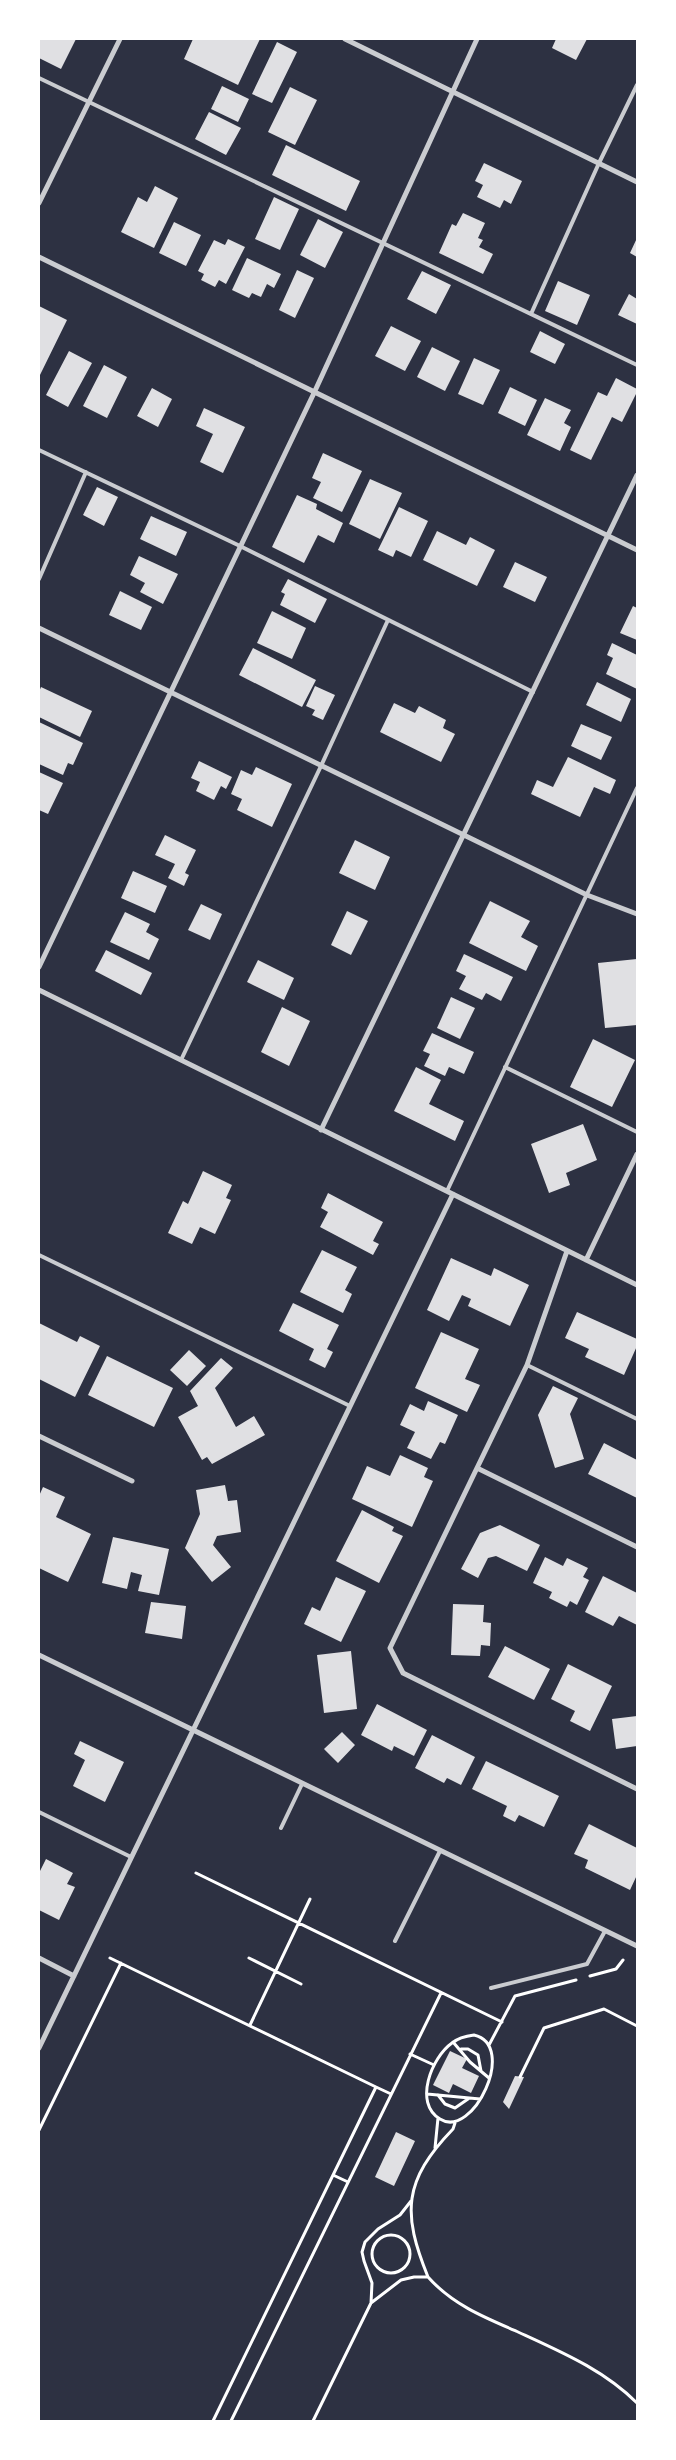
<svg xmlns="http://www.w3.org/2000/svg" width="676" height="2460" font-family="'Zilla Slab',serif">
  <rect width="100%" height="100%" fill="#2d3142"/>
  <path fill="#e0e0e3" d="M39 39H76L61 69 39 58Z
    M193 39H260L238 85 184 59Z
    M556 39H587L576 60 552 48Z
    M277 42 297 52 272 103 252 94Z
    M222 86 249 99 238 122 211 109Z
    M290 87 317 100 295 145 268 132Z
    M209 112 241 128 226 155 195 139Z
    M286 145 360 181 346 211 272 175Z
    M484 163 522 181 511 204 504 200 500 208 477 197 483 185 475 181Z
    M155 186 178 198 154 248 121 232 138 197 147 202Z
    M274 197 299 209 280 250 255 239Z
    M463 213 485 223 478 238 483 240 479 247 493 254 483 274 439 253 452 224 456 226Z
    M318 219 343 232 325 268 300 255Z
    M174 222 201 235 186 266 159 253Z
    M637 238V257L630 253Z
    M228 239 245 247 226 284 219 280 215 287 201 280 204 274 198 271 214 240 225 245Z
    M247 258 281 274 274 288 267 284 261 297 252 293 249 298 232 290Z
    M297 270 314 278 295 318 279 310Z
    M422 271 451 285 436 314 407 299Z
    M558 281 590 295 577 325 545 311Z
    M629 294 637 299V324L618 315Z
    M39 306 67 320 39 377Z
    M391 326 421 341 405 371 375 356Z
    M540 331 565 344 555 364 530 352Z
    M432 347 460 361 445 391 417 377Z
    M69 351 92 363 68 407 46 395Z
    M474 358 500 370 483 405 458 394Z
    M104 365 127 377 107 418 83 406Z
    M616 378 637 389V392L622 422 612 417 591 460 570 450 598 392 607 396Z
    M510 387 537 400 525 426 498 413Z
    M152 388 172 399 158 427 137 416Z
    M545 398 571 410 564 423 571 427 560 451 527 435Z
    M204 408 245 427 223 473 200 462 213 434 196 426Z
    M323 453 362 471 342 512 313 498 321 482 312 478Z
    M370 479 402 493 380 539 349 524Z
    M97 487 118 497 104 526 83 515Z
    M297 495 317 504 316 509 343 523 334 543 318 535 304 563 272 547Z
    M399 507 428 521 411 557 396 550 393 557 378 550Z
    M151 516 187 532 176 556 140 539Z
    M437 531 466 545 470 537 495 550 477 586 423 560Z
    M139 556 178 574 163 604 140 592 145 583 130 575Z
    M515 562 547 577 535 602 503 587Z
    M288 579 327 599 315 623 280 605 285 594 281 592Z
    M120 591 152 607 141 630 109 615Z
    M633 606 637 608V640L620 633Z
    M272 611 306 628 292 659 257 643Z
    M612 643 637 655V689L606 674 613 658 607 655Z
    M253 648 316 680 302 707 239 675Z
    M597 682 631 699 621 722 586 705Z
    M315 686 335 695 323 720 312 715 315 710 306 706Z
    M41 687 92 711 80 737 39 717V692Z
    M394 703 415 713 419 706 446 720 443 728 455 734 441 762 380 732Z
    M39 722 83 743 73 765 68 763 63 775 39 764Z
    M581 724 612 737 601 760 571 746Z
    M568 757 616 780 610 794 594 787 580 817 531 794 537 780 553 787Z
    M199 761 232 777 226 789 221 786 214 800 196 791 200 782 191 778Z
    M256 767 292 784 272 827 237 810 242 799 231 794 241 770 252 775Z
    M39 772 63 783 48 814 39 810Z
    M165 835 196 850 185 873 189 875 184 886 168 878 175 864 155 855Z
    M355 840 390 857 375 890 339 873Z
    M133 871 167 886 155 913 121 898Z
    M490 901 530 921 521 937 538 946 526 971 469 943Z
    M201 904 222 914 210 940 188 930Z
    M347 911 368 921 351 955 331 945Z
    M125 912 150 924 146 932 159 939 149 960 110 942Z
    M106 950 152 973 141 995 95 971Z
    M464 954 513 977 501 1001 486 993 482 1000 459 989 466 976 456 971Z
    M637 959V1025L605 1028 598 963Z
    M258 960 294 978 284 1000 247 982Z
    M451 997 475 1008 460 1039 437 1028Z
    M282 1007 310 1021 289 1066 261 1052Z
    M432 1033 474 1052 464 1074 449 1067 445 1076 424 1066 430 1054 423 1051Z
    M593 1039 635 1060 612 1107 570 1087Z
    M416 1067 441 1080 429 1104 464 1121 455 1141 394 1111Z
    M583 1124 597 1160 566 1173 570 1185 549 1193 531 1144Z
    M203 1171 232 1185 226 1198 231 1200 215 1234 200 1227 192 1244 168 1233 183 1201 188 1204Z
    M328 1193 383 1222 373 1241 379 1244 373 1255 320 1227 328 1212 321 1208Z
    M322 1250 357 1267 345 1290 352 1294 343 1313 300 1292Z
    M451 1258 491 1276 494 1268 529 1285 510 1326 468 1306 471 1299 462 1295 449 1321 427 1310Z
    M293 1303 339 1325 327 1349 333 1352 325 1368 309 1360 314 1349 279 1331Z
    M577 1312 637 1339V1346L624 1375 585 1357 589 1349 565 1338Z
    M39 1323 77 1342 80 1336 100 1346 75 1397 39 1379Z
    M441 1332 479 1349 465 1379 480 1385 467 1412 415 1388Z
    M189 1350 206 1366 187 1386 170 1370Z
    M107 1356 173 1388 154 1427 88 1395Z
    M221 1358 233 1368 215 1388 236 1427 254 1416 265 1435 212 1464 207 1457 202 1460 178 1417 198 1406 190 1391Z
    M553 1386 578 1398 570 1414 584 1459 555 1468 538 1415Z
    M428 1401 458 1415 445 1444 440 1442 431 1459 407 1448 415 1432 400 1425 410 1404 424 1411Z
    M604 1443 637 1460V1498L588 1474Z
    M400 1455 428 1468 424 1477 433 1481 412 1527 352 1499 367 1466 390 1476Z
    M225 1485 228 1501 237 1500 241 1532 217 1536 213 1545 231 1567 212 1582 185 1548 200 1514 196 1490Z
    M43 1487 65 1497 56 1517 91 1534 68 1582 39 1568V1496Z
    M362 1510 394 1527 392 1531 403 1536 379 1583 336 1561Z
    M500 1525 540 1545 527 1571 496 1556 488 1558 478 1578 461 1569 480 1533Z
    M113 1537 169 1549 159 1595 138 1591 142 1575 131 1572 127 1589 102 1583Z
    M545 1557 563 1566 567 1558 588 1568 583 1577 589 1580 577 1605 570 1601 567 1607 549 1598 552 1592 533 1583Z
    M603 1576 637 1593V1625L619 1616 613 1626 585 1612Z
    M336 1577 366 1591 341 1642 304 1624 312 1607 320 1611Z
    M151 1602 186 1606 182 1639 145 1633Z
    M453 1604 484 1605 483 1622 491 1623 490 1646 481 1645 480 1656 451 1655Z
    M505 1646 550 1669 534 1700 488 1677Z
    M351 1651 357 1709 324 1713 317 1655Z
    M568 1664 612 1686 590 1731 570 1721 575 1711 551 1699Z
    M377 1704 427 1730 414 1756 394 1746 392 1751 361 1735Z
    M637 1716V1746L616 1749 612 1719Z
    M342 1732 355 1745 338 1763 324 1749Z
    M432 1735 475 1757 461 1785 447 1778 444 1783 415 1768Z
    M80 1741 124 1762 105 1802 73 1786 85 1760 74 1754Z
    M486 1761 559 1796 544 1827 519 1815 515 1822 503 1816 507 1806 472 1789Z
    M589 1824 637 1848V1875L630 1890 585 1868 588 1860 574 1854Z
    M46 1859 73 1873 67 1884 75 1887 59 1920 39 1910V1873Z
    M450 2051 467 2059 462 2068 479 2076 471 2093 453 2084 449 2093 433 2085Z
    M515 2076 524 2077 509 2109 503 2102Z
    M396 2132 415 2141 394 2186 375 2177Z"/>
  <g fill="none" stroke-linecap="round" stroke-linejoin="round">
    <path stroke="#fff" stroke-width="3" d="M196 1873 502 2022
      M110 1958 376 2087 213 2421
      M249 1958 301 1984
      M590 1976 616 1969 623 1960
      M250 2025 310 1899
      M474 2035C518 2045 473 2140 440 2119 413 2103 432 2057 452 2043 458 2038 466 2036 474 2035Z
      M453 2042 470 2062 489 2078
      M489 2045 515 1996 576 1980
      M461 2049H468L478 2055 481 2071
      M410 2054 434 2065
      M520 2077 544 2028 604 2009 637 2026
      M376 2087 391 2094
      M427 2094 480 2099
      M438 2095 445 2104 455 2108 468 2099
      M39 2130 121 1963
      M435 2148 438 2118
      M333 2175 348 2182
      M372 2254a19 19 0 1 1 38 0a19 19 0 1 1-38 0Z
      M428 2277C402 2213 403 2181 453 2129L455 2123
      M371 2303 372 2283 364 2261 362 2252 365 2242 378 2229 400 2215 411 2201
      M231 2421 441 1993
      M313 2421 371 2303 401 2280 414 2277H428C452 2304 483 2317 516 2331 559 2351 603 2369 637 2403"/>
    <path stroke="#caccd0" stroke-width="4" d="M39 78 637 365
      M531 314 599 163 637 85
      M39 450 240 546 533 692
      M39 579 86 472
      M181 1060 321 766 388 620
      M505 1067 637 1132
      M447 1191 637 788
      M39 1255 350 1406
      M527 1365 637 1419
      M39 1812 131 1857
      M281 1828 302 1784
      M395 1941 440 1851
      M491 1988 587 1964 605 1931"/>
    <path stroke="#caccd0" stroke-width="5" d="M345 39 637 182
      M39 203 120 39
      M39 257 637 550
      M39 628 587 895 637 914
      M39 967 314 393 477 39
      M39 990 637 1285
      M321 1130 637 475
      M586 1260 637 1154
      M39 1436 132 1481
      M477 1468 527 1365 567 1251
      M637 1547 477 1468 390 1648 403 1673 637 1789
      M39 1655 637 1946
      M39 1958 74 1976
      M39 2048 453 1194"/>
  </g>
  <rect width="676" height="2460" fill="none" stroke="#ffffff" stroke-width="80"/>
</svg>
